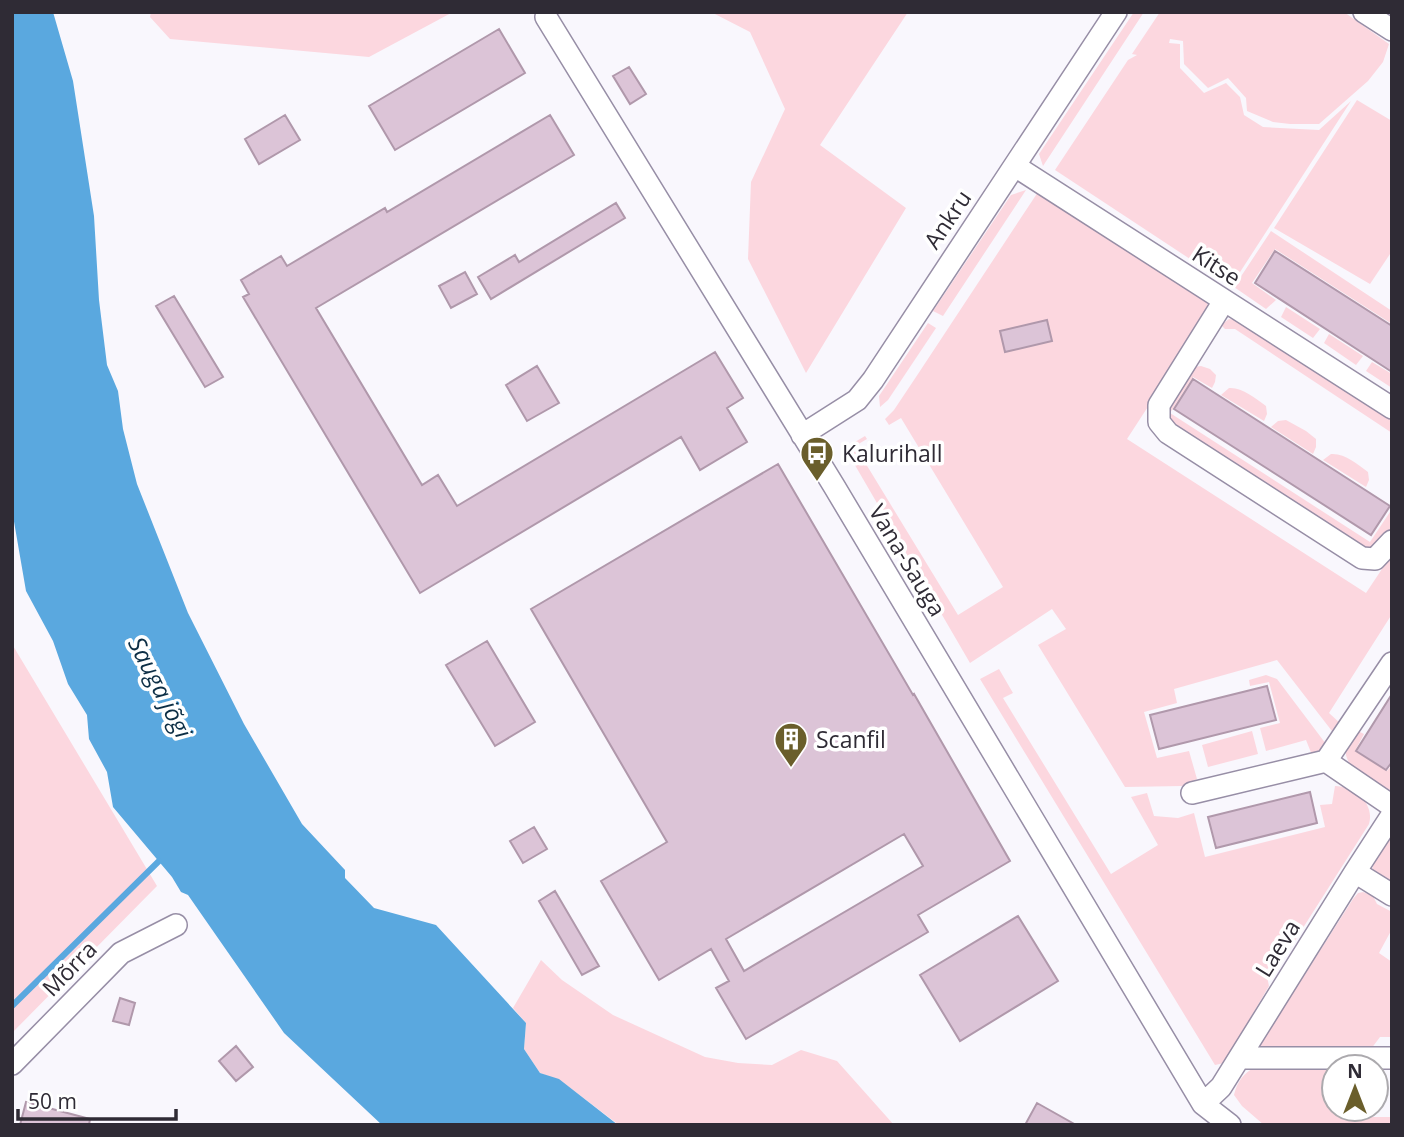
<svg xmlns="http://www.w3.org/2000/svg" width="1404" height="1137" font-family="'Open Sans',sans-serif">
  <rect width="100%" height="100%" fill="#f9f7fd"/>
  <path fill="#fcd7df" d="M151 12H453L369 57 170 39 150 17Z
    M711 12H908L820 145 906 208 806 373 748 259 751 182 785 109 750 32Z
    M1134 12H1144L1043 166 1039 154Z
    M1160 12H1344L1389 44 1383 62 1368 81 1319 124H1290L1273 122 1247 111 1246 98 1228 78 1208 88 1184 64 1183 41 1170 39 1169 43 1180 44V68L1204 93 1226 83 1240 97 1244 115 1263 127 1319 130 1351 101 1231 286 1055 170 1128 60 1137 55 1132 54Z
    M1357 100 1392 121V251L1370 284 1274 228Z
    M1026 190 943 316 933 311 1011 195Z
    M1038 192 1202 296 1207 302 1209 309 1203 322 1127 439 1366 593 1392 554V614L1329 713 1341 724 1335 735 1277 660 1174 689 1177 703 1144 712 1157 758 1189 751 1197 779 1182 786 1125 787 1038 645 1066 629 1052 609 970 663 845 448 865 436 867 439 855 446 958 615 1003 587 901 418 889 425 885 419 894 410 918 374Z
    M1271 231 1392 311V324L1275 249 1252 283 1276 300 1266 309 1234 287Z
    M1286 307 1320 329 1313 338 1281 317Z
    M1229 319 1238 320 1392 420V433L1235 329H1225L1221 325Z
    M928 323 936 328 888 400 880 407 879 396Z
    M1329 334 1363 356 1356 365 1324 343Z
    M1372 362 1392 374V388L1366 371Z
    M1201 366 1210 369 1216 375 1215 382 1212 388 1193 377 1170 413 1370 542 1392 509C1392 532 1390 540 1368 551L1166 423 1164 409 1194 367Z
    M1229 388C1242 387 1255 398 1266 406L1267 414 1264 421 1221 395Z
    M1286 420 1306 431 1316 439V447L1313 454 1271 427 1278 421Z
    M1331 454C1345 453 1357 464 1368 472L1369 480 1366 487 1323 460Z
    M12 644 157 886 12 1033Z
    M999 669 1013 693 1003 698 1111 874 1158 845 1131 797 1147 793 1154 816 1178 818 1194 813 1205 857 1325 827 1320 805 1332 804 1335 786C1355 786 1375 804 1369 824L1294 942 1280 943 1266 972 1269 986 1224 1063 1215 1065 980 679Z
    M1266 675 1277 679 1326 744 1322 751 1312 755 1306 740 1266 751 1260 728 1280 723 1269 682 1250 686 1249 680Z
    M1252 731 1258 754 1208 767 1202 745Z
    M1358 731 1364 734 1355 751 1387 771 1392 765V788L1389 790C1368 785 1345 770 1345 747Z
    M1392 834V886L1379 879 1372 870 1374 863Z
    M1363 892 1373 896 1377 904 1392 912V929L1379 953 1392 962V1037H1380L1368 1053H1261L1259 1046 1353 899 1358 893Z
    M541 960 562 980 613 1015 705 1057 738 1063 772 1065 801 1050 837 1061 894 1125H619L561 1081 540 1073 524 1049 526 1023 513 1008Z
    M1256 1067H1334V1109H1348L1349 1117H1392V1125H1264L1242 1106 1234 1095C1237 1082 1244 1072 1256 1067Z"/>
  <path fill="#5aa8df" d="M12 12H53L73 81 94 216 99 300 107 365 118 391 123 429 137 484 188 613 244 724 302 824 345 870V878L374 908 436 925 526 1023 524 1049 540 1073 559 1079 618 1125H382L284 1033 188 895 181 892 172 877 113 807 107 772 89 739 87 715 68 684 53 641 26 591 12 510Z"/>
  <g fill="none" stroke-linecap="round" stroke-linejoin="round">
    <path stroke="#5aa8df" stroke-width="6" d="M12 1006 159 861"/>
  </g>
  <path fill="#dcc4d7" stroke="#b098ab" stroke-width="2" fill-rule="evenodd" d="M499 29 525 73 395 150 369 106Z
    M629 67 646 94 630 104 613 76Z
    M285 115 300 140 259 164 245 139Z
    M550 115 574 155 316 308 422 485 438 475 457 506 715 352 743 398 727 408 747 442 700 470 681 437 420 593 243 297 249 294 241 280 281 256 287 266 385 208 387 212Z
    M616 203 625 218 491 299 478 277 515 255 519 262Z
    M1275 251 1392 326V372L1255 283Z
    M465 272 477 294 451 308 439 286Z
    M174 296 223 377 205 387 156 306Z
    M1047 320 1052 341 1005 352 1000 331Z
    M537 366 559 403 527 421 506 385Z
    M1193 379 1390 506 1371 535 1174 409Z
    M778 464 913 695 914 694 1010 861 918 915 928 932 746 1039 716 988 729 981 711 949 659 980 601 881 667 842 531 609ZM904 834 923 866 744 971 726 939Z
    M487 641 535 722 495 746 446 665Z
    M1267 686 1276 720 1159 749 1150 715Z
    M1392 694V762L1386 770 1356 751Z
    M1310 792 1317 823 1216 848 1208 817Z
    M534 827 547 849 523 863 510 841Z
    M555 891 599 966 582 975 539 901Z
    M1018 916 1058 981 960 1041 920 975Z
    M120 998 135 1003 129 1025 113 1021Z
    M236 1046 253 1067 236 1081 219 1061Z
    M26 1102 90 1119 89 1125H20Z
    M1037 1103 1076 1125H1025Z"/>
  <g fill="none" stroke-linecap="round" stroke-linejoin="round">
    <defs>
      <path id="minor" d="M1364 12 1392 30
        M546 17 834 486 1203 1104 1230 1125
        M1015 166 1392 408
        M1224 301 1159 405V422L1168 433 1362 558 1375 559 1392 541
        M802 435 857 400 873 380 1116 12
        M1392 663 1326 761 1392 806
        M1192 793 1326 761
        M1355 872 1392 895
        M1240 1058H1392
        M12 1064 121 953 176 925
        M1203 1104 1221 1087 1355 872 1392 815"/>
    </defs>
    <use href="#minor" stroke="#978ea6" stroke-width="24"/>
    <use href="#minor" stroke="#fff" stroke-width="21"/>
  </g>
  <defs>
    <symbol id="bus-pin" viewBox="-11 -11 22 30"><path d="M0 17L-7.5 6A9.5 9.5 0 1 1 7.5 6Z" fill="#6a5e2b" stroke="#fff"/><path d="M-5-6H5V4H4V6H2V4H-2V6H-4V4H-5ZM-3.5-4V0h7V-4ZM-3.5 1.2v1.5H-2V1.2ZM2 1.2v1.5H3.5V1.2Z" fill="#fff"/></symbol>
    <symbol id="building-pin" viewBox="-11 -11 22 30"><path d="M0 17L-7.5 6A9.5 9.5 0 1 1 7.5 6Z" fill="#6a5e2b" stroke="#fff"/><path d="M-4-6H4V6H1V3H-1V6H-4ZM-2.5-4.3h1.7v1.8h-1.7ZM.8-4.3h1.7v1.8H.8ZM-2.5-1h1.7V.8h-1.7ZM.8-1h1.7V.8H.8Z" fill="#fff"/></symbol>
  </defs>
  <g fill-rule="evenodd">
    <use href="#bus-pin" x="798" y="434" width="38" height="52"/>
    <use href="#building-pin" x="772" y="720" width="38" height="52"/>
  </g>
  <g text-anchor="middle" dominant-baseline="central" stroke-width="7" stroke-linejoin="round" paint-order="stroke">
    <g font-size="23" fill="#2f2b35" stroke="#fff">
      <text transform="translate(947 219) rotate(-56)">Ankru</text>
      <text transform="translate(1217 265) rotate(33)">Kitse</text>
      <text transform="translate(908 560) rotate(59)">Vana-Sauga</text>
      <text transform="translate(1277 948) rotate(-58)">Laeva</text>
      <text transform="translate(69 968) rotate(-46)">Mõrra</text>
    </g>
    <g font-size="23" fill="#2f2b35" stroke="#fff" text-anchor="start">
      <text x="842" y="453">Kalurihall</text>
      <text x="816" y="739">Scanfil</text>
    </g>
    <g font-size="24" font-style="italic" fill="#0c2e45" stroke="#fff">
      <text transform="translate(161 687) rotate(63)">Sauga jõgi</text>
    </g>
  </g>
  <rect width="1404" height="1137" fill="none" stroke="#2f2b35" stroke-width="28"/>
  <g transform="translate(1355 1088)"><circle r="33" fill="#ffffff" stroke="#acaaae" stroke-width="2"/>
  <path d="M0-5L12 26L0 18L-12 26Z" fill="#6a5e2b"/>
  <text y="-10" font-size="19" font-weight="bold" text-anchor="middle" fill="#2f2b35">N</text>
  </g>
  <path d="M18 1109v10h158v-10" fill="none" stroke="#2f2b35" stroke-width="3.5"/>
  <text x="28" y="1109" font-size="21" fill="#2f2b35" stroke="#ffffff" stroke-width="5" paint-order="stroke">50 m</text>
</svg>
